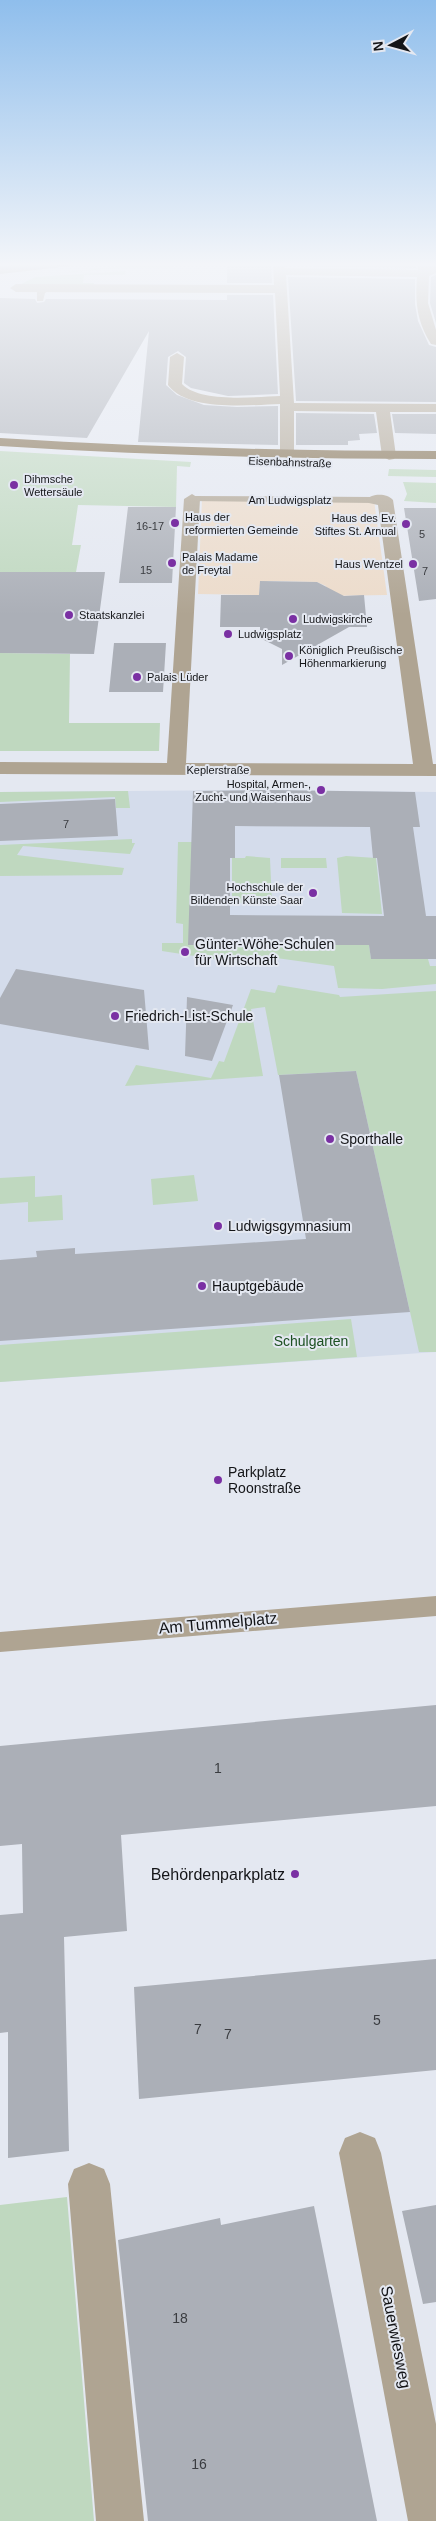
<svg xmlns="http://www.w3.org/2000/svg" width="436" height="2521" font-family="Helvetica,sans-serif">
  <rect width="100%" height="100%" fill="#e4e8f1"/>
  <path fill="#ecdbca" d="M202 499 374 500 387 595 327 596 326 586 317 582 269 581 260 585 259 595 198 594Z"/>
  <path fill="#d4dceb" d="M267 790 436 792V1352L0 1382V792Z"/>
  <path fill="#bfd8bf" d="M157 262 181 264H173V268H116L50 274Z
    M126 271 125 275H84L83 283H94V285H19L36 277Z
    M0 451 191 462 190 467 177 466 176 507 78 505 72 545H81L76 572H0Z
    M389 469 436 470V477L388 476Z
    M403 482 436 483V503L404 501 407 494Z
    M0 653 70 654 69 723H160L159 751H0Z
    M128 791 130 808H116L115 797 0 802V792Z
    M132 839V843H135L130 854 23 846 17 855 124 868 122 875 0 876V845Z
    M178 842H192L189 945H369L371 959H428L430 966H436V984L382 989 338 988 334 966 262 956 259 966 162 951V943H183V924L176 923Z
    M246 856 270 858 272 904 232 903V858H245Z
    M346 856 376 858 382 914 342 913 337 858Z
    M281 858H326L327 868H281Z
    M278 985 339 995 340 997 436 991V1352H419L356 1071 278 1075 265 1007 251 1009 263 1076 125 1086 136 1065 211 1078 219 1061 224 1062 251 989 275 993Z
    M194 1175 198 1201 153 1205 151 1179Z
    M35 1176V1197L62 1195 63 1220 28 1222V1202L0 1204V1178Z
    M351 1319 357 1357 0 1382V1345Z
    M67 2197 94 2521H0V2205Z"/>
  <path fill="#abafb7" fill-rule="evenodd" d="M227 262H271L272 283H227Z
    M287 262 409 264 416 266V268L287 266Z
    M436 275V323L430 303 431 277Z
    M288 277 415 279V304L418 321 429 345 436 347V402L296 401Z
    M227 295H273L278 394 228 396 191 388 184 383 186 357 178 351 168 357 166 385 177 395 204 405 237 407 278 406V445L138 442 149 331 87 438 0 433V298L35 299 37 303 44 302 46 299 227 300Z
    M296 413 374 414 377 433 359 434 360 440 348 441V445H296Z
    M392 414H436V434L395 433Z
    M128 507H176L172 583H119Z
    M404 508H436V599L419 601Z
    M0 572H105L94 654 0 653Z
    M260 581 317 582 344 596 364 595 367 627H349L282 665V649L260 638V627H220L221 595H259Z
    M114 643H166L163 692H109Z
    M267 790 415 792 420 827H413L426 916H436V959H371L369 945H188L193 791ZM235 826 370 827 373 858H377L384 916 230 915V858H235Z
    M115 799 118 836 0 841V804Z
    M16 969 144 990 149 1050 0 1024V998Z
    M187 997 233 1005 212 1061 185 1056Z
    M356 1071 410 1312 0 1341V1260L37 1257 36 1251 75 1248V1254L306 1239 279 1075Z
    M436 1705V1806L121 1835 127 1931 64 1937 69 2151 8 2158V2032L0 2033V1915L23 1913 22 1844 0 1846V1746Z
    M436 1959V2070L139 2099 134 1987Z
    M436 2205V2302L423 2304 402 2211Z
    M314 2206 377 2521H148L118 2240 220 2218 221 2225Z"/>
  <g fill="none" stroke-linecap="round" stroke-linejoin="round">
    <path fill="#afa492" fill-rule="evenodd" d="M45 286 52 288 45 293 43 301H37V292Z
      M192 496 374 497 379 500 374 503 189 501V497Z
      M436 1596V1616L0 1652V1632Z"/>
    <path fill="#afa492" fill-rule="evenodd" d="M273 262H285V268L418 270V262H430V267L436 265V273L429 276 428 303 436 330V345L431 344C417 322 415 303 417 277L286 275 294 403 436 404V412H390L396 456 394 459 389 460 382 456 376 412 294 411V454L287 458 280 454V404C250 405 188 412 168 385L170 357 177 353 184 357 182 384C200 403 255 397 280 396L275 293 16 292 10 288 16 284 274 285Z
      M192 494 200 499 186 763 413 764 378 505 369 503 366 500C372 493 387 493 393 500L433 764H436V776L0 774V762L167 763 184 499Z
      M360 2132 375 2138 381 2153 436 2424V2521H408L339 2153 345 2138Z
      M89 2163 104 2169 110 2184 144 2521H96L68 2184 74 2169Z"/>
    <path fill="#938368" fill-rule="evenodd" d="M43 262H86L80 265 0 274V266Z"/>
    <path fill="#7f6b4a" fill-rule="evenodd" d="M0 438C145 447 290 451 436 451V459C290 459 145 455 0 446Z"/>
    <path fill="#6e572f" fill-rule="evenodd" d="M56 262H74L65 266H57Z"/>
  </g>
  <linearGradient id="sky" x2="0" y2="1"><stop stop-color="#8fbeec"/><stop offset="0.43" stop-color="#f3f5f9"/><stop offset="1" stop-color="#f3f5f9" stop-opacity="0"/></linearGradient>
  <rect width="436" height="615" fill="url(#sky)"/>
  <g fill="#7a30a3" stroke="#e4e8f1" stroke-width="2">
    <circle cx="14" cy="485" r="5"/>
    <circle cx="175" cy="523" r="5"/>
    <circle cx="406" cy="524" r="5"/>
    <circle cx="172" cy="563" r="5"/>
    <circle cx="413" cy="564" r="5"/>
    <circle cx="69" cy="615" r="5"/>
    <circle cx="293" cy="619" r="5"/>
    <circle cx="228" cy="634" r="5"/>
    <circle cx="289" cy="656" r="5"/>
    <circle cx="137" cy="677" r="5"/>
    <circle cx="321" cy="790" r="5"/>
    <circle cx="313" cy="893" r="5"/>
    <circle cx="185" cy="952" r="5"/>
    <circle cx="115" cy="1016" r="5"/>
    <circle cx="330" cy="1139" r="5"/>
    <circle cx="218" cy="1226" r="5"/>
    <circle cx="202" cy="1286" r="5"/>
    <circle cx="218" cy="1480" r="5"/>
    <circle cx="295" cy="1874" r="5"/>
  </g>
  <g text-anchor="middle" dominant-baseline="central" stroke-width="4" stroke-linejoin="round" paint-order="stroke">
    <g font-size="11" fill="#141518" stroke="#e4e8f1">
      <text transform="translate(290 462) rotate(2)">Eisenbahnstraße</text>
      <text x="290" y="500">Am Ludwigsplatz</text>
      <text x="218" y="770">Keplerstraße</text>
    </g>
    <g font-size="11" fill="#141518" stroke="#e4e8f1" text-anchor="start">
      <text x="24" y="479">Dihmsche<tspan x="24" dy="13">Wettersäule</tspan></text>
      <text x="185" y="517">Haus der<tspan x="185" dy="13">reformierten Gemeinde</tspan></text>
      <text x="396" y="518" text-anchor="end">Haus des Ev.<tspan x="396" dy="13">Stiftes St. Arnual</tspan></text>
      <text x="182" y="557">Palais Madame<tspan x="182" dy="13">de Freytal</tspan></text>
      <text x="403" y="564" text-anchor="end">Haus Wentzel</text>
      <text x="79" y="615">Staatskanzlei</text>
      <text x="303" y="619">Ludwigskirche</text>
      <text x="238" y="634">Ludwigsplatz</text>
      <text x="299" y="650">Königlich Preußische<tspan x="299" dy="13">Höhenmarkierung</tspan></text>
      <text x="147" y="677">Palais Lüder</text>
      <text x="311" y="784" text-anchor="end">Hospital, Armen-,<tspan x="311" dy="13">Zucht- und Waisenhaus</tspan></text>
      <text x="303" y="887" text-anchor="end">Hochschule der<tspan x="303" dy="13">Bildenden Künste Saar</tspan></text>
    </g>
    <g font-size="11" fill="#3a3c40">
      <text x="150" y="526">16-17</text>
      <text x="422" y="534">5</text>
      <text x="146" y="570">15</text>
      <text x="425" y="571">7</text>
      <text x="66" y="824">7</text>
    </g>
    <g font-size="14" fill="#141518" stroke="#e4e8f1" text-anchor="start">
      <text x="195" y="944">Günter-Wöhe-Schulen<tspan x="195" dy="16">für Wirtschaft</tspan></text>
      <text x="125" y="1016">Friedrich-List-Schule</text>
      <text x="340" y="1139">Sporthalle</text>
      <text x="228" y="1226">Ludwigsgymnasium</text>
      <text x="212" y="1286">Hauptgebäude</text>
      <text x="228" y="1472">Parkplatz<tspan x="228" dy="16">Roonstraße</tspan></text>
    </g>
    <g font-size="14" fill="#1c5021" stroke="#e4e8f1">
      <text x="311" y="1341">Schulgarten</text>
    </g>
    <g font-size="14" fill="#3a3c40">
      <text x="218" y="1768">1</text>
      <text x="377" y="2020">5</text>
      <text x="198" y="2029">7</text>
      <text x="228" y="2034">7</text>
      <text x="180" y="2318">18</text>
      <text x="199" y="2464">16</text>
    </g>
    <g font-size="16" fill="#141518" stroke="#e4e8f1">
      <text transform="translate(218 1623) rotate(-5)">Am Tummelplatz</text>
      <text transform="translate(396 2337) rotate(79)">Sauerwiesweg</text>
    </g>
    <g font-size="16" fill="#141518" stroke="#e4e8f1" text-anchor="end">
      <text x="285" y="1874">Behördenparkplatz</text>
    </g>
  </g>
  <g transform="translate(391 45) rotate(264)" stroke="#e4e8f1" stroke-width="4" paint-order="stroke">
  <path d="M0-4L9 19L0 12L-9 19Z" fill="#141518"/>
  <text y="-8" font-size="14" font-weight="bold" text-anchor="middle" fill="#141518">N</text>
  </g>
</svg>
